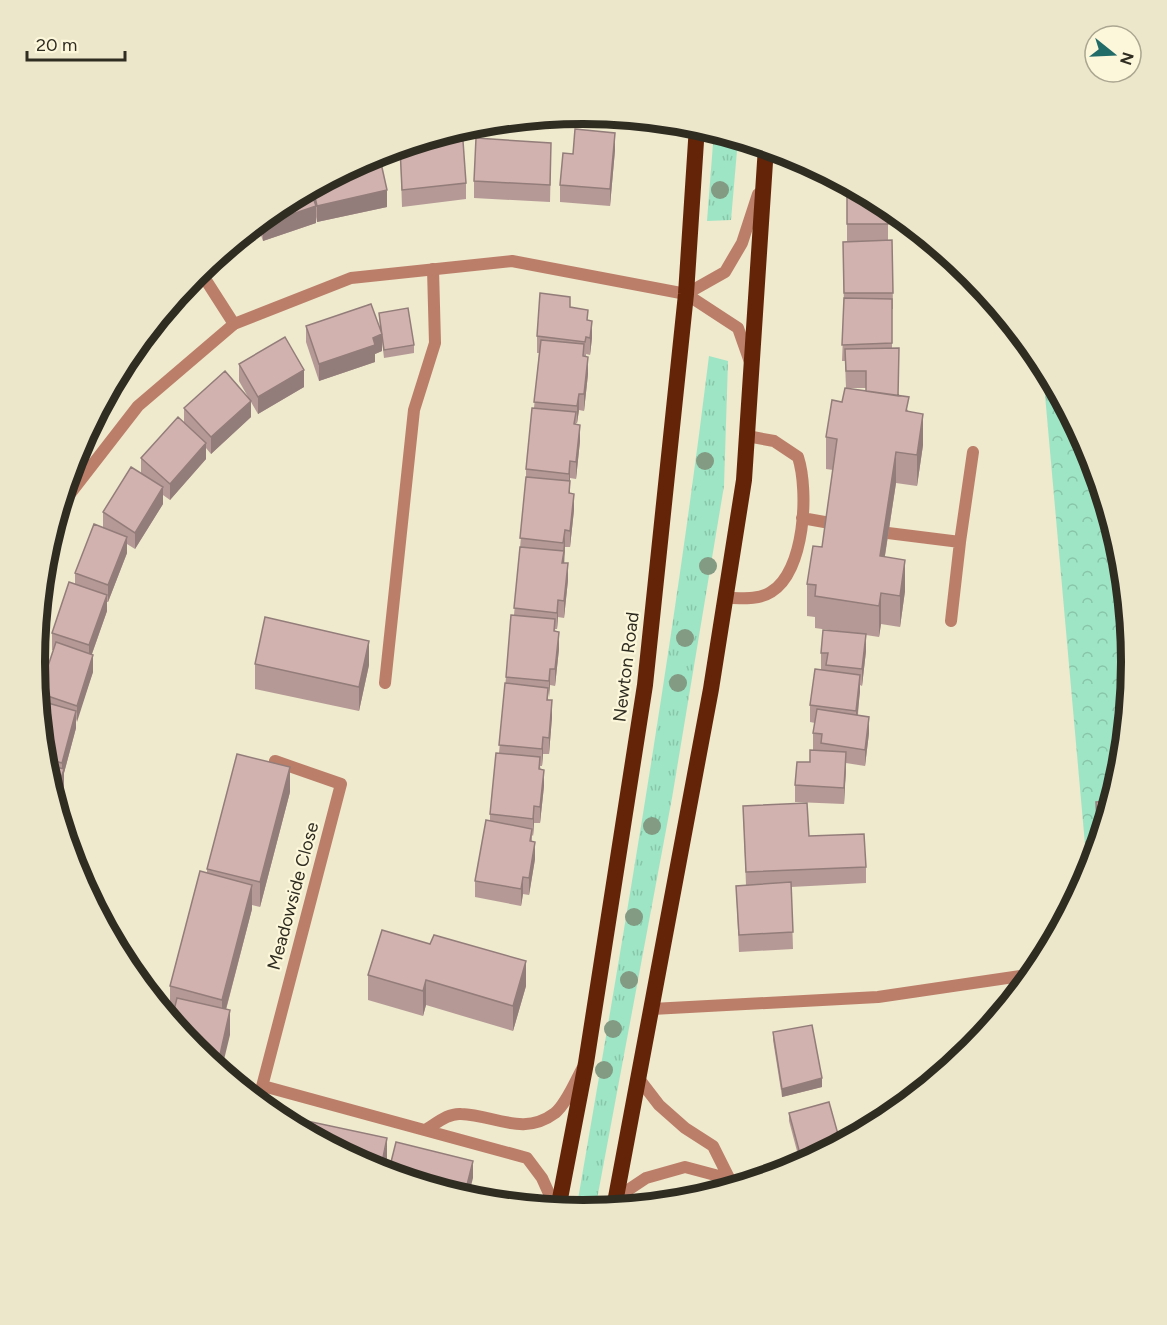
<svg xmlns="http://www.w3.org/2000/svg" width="1167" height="1325" font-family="Figtree,sans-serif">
  <defs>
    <pattern id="grass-tufts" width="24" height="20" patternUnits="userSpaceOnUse" patternTransform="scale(1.5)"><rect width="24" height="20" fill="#9ee5c5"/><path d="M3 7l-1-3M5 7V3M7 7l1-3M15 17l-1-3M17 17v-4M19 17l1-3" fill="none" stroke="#88c5a9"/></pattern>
    <pattern id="park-crowns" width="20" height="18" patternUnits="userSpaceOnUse" patternTransform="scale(1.5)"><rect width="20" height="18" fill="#9ee5c5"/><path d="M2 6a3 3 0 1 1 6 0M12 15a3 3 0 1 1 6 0" fill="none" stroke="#88c5a9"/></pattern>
  </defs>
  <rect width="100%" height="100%" fill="#efe9cd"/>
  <path fill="url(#grass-tufts)" d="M714 131 738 139 731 220 707 221Z
    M709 356 728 361 724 486 672 798 595 1210 576 1211C625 927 674 642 709 356Z"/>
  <path fill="url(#park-crowns)" d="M1042 361 1091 453 1122 556 1132 663 1122 770 1088 878Z"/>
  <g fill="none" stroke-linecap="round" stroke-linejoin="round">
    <path stroke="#bb7e69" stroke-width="12" d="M200 271 234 324
      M802 518 830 523
      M888 533 960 542 973 452
      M725 598C740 598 759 600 771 592 805 572 809 491 798 457L774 441 747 436
      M951 621 960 542
      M385 683 414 410 435 343 433 269
      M652 1009 878 997 1034 974"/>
    <path stroke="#bb7e69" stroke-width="12" d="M686 294 725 272 742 243 758 194
      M59 508 138 406 234 324 351 278 512 261 686 294 738 328 750 362
      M639 1079 659 1105 685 1128 713 1146 734 1188
      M263 1086 527 1158 542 1178 556 1209
      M258 1102 341 784 275 761
      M427 1129C437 1123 448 1113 461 1114 495 1115 523 1137 555 1113 566 1104 575 1082 582 1069
      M616 1198 646 1178 685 1167 730 1179"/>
    <path stroke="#642408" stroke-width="16" d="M614 1208 711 689 744 480 766 147
      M558 1209 586 1063 645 685 686 294 697 126"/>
  </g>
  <g fill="#839a83">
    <circle cx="720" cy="190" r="9"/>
    <circle cx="705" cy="461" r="9"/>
    <circle cx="708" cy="566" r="9"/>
    <circle cx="685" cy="638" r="9"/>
    <circle cx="678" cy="683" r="9"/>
    <circle cx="652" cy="826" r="9"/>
    <circle cx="634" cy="917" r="9"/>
    <circle cx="629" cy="980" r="9"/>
    <circle cx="613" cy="1029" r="9"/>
    <circle cx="604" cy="1070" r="9"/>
  </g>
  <path fill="#b59996" d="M400 147 466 183V199L402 207Z
    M615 150 610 206 560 202V185L573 154Z
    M374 155 387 207 317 222 316 217V223L263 241 257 224 279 206Z
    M551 159 550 202 474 198V181Z
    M847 184 888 206V240H892L893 309H892V348L898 396 909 412 923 445 917 486 896 483 885 556 905 591 900 627 881 624 879 637 866 635V651L862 686 860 685 858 715 869 733 865 766 846 763 844 804 795 802V785L810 762 821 751 813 750V733L815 723 810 722V705L821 670V653L843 632 815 628V617L807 616V584L822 547 833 470 826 469V437L842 402 866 391V388H846L845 361H842L844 310 843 242 868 241H847Z
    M570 307 588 320 592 338 590 355 586 354 588 374 584 411 579 410 577 423H576L580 441 576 479 570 478V493L574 510 570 547H565L564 557V563L568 580 564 618 558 617 557 629H555L559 649 555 686 550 685 548 698 552 717 549 754H543L542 766H540L544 786 540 823H534L533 836 532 835V841L535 859 529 895 523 894 521 906 475 897V881L490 821V814L499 753 506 677 514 615 526 481V469L534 408 539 353H537V336Z
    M379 313 414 345V353L384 358 382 341V351L375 354V362L319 381 306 342V326L380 328Z
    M239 364 304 387 258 414 251 402V417L211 454 206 448V459L170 500 163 495V504L135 549 127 544V553L108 602H107V611L92 654 93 672 76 722V728L64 773V786L57 809 45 769 39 708V693L54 650H52V633L75 584V573L103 528V512L141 473V458L184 423V408L248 397 239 381Z
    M255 664 369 665 359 711 255 689Z
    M290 792 260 907 252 905V909L226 1010 230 1035 170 1011V986L207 873V869Z
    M743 806 809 836 866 867V883L791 887 793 949 739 952 736 886 746 885Z
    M430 944 526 986 513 1031 426 1005 423 1016 368 1000V975Z
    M773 1032 822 1087 782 1097 773 1040Z
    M789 1113 841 1145 801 1166 789 1121Z"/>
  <path fill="#937d7a" d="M615 133V150L610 206V189Z
    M387 190V207L317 222V206Z
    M316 206V223L263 241V224Z
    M256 224V240L206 271V265Z
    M592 321V338L590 355V338Z
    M382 334V351L375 354V362L319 381V364Z
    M588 357V374L584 411V394Z
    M304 370V387L258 414V397Z
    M579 394V410L577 423V406Z
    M251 401V417L211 454V437Z
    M923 414V445L917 486V455Z
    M580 425V441L576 479V462Z
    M206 443V459L170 500V484Z
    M896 452V483L880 587V556Z
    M570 461V497L569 510V474Z
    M163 487V504L135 549V533Z
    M574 494V510L570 547V531Z
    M565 530V547L564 568 562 563Z
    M127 537V553L108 602V585Z
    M905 560V591L900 627V596Z
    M568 563V580L564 618V601Z
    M881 593V624L879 637V606Z
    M107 595V611L89 662V645Z
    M558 600V617L557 629V613Z
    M559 632V649L555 686V669Z
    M866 634V651L862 686V669Z
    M369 641V665L359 711V687Z
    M93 655V672L77 722V706Z
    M550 669V685L549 698V681Z
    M860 675V692L856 728V711Z
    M552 700V717L549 754V738Z
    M76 711V728L64 773V786L57 809 54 800 62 776V763Z
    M869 717V733L865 766V750Z
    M543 737V754L542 766V749Z
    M846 752V769L844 804V788Z
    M290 767V792L260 907V882Z
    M544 770V786L540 823V807Z
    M534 806V823L533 836V819Z
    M535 842V859L529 895V878Z
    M523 877V894L521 906V889Z
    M252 885V909L222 1024V1000Z
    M526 961V986L513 1031V1006Z
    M426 980V1005L423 1016V991Z
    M230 1010V1035L221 1072 217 1068Z
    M822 1078V1087L782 1097V1089Z
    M387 1138V1163L385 1173 380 1172Z
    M473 1161V1178L468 1198 464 1197Z"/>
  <path fill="#d2b2af" stroke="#937d7a" stroke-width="1.5" d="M575 129 615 133 610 189 560 185 563 153 573 154Z
    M476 138 551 143 550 185 474 181Z
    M463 141 466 183 402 190 400 147Z
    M379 154 387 190 317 206 313 188 374 155Z
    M847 184 888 206V224H847Z
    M310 189 316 206 263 224 262 220 279 206Z
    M892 240 893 293H844L843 242Z
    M540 293 570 297V307L588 310 587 320 592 321 590 338 586 337 585 342 537 336Z
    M844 298 892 299V343L842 345Z
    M371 304 382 334 373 338 375 345 319 364 306 326Z
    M408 308 414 345 384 350 379 313Z
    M285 337 304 370 258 397 239 364Z
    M541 340 584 344 583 356 588 357 584 394H579L577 406 534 402Z
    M899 348 898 396 866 391V371H846L845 349Z
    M225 371 251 401 211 437 184 408Z
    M845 388 909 397 906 411 923 414 917 455 896 452 880 556 905 560 900 596 881 593 879 606 815 596 816 585 807 584 813 546 822 547 837 439 826 437 832 400 842 402Z
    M532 408 576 412 574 424 580 425 576 462 570 461 569 474 526 469Z
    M178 417 206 443 170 484 141 458Z
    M131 467 163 487 135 533 103 512Z
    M526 477 570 481 569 493 574 494 570 531 565 530 563 543 520 538Z
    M94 524 127 537 108 585 75 573Z
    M520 547 564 551 562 563H568L564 601 558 600 557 613 514 608Z
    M69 582 107 595 89 645 52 633Z
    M511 615 555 619 554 631 559 632 555 669H550L549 681 506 677Z
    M265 617 369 641 359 687 255 664Z
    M823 630 866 634 862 669 826 665 828 653H821Z
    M56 642 93 655 77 706 39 693Z
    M815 669 860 675 856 711 810 705Z
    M505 683 548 688 547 700H552L549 738 543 737 542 749 499 745Z
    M41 701 76 711 62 763 44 758 39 708Z
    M817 709 869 717 865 750 821 743 822 734 813 733Z
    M810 750 846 752 844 788 795 785 797 762H810Z
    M496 753 540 757 539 769 544 770 540 807 534 806 533 819 490 814Z
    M237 754 290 767 260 882 207 869Z
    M44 764 64 769 54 800 45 769Z
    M1112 801 1098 848 1096 802Z
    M807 803 809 836 864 834 866 867 746 872 743 806Z
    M486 820 532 829 530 841 535 842 529 878 523 877 521 889 475 881Z
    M200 871 252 885 222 1000 170 986Z
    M791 882 793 932 739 935 736 886Z
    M382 930 430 944 434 935 526 961 513 1006 426 980 423 991 368 975Z
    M177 998 230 1010 217 1068 195 1050 171 1022Z
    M812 1025 822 1078 782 1089 773 1032Z
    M829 1102 841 1145 803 1165 789 1113Z
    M293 1118 387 1138 380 1172 373 1170 292 1126Z
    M396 1142 473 1161 464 1197 388 1174Z"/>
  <g text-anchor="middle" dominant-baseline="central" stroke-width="4.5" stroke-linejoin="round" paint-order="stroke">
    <g font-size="18" fill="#2f2d22" stroke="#fcf6da">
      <text transform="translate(626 667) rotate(-83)">Newton Road</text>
      <text transform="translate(293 896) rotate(-75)">Meadowside Close</text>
    </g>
  </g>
  <path d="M0 0H1167V1325H0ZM45 662a538 538 0 1 1 1076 0a538 538 0 1 1-1076 0Z" fill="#ece6cb" fill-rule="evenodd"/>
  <path fill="none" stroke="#2f2d22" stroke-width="8" d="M45 662a538 538 0 1 1 1076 0a538 538 0 1 1-1076 0Z"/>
  <g transform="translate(1113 54) rotate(108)"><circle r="28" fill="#fcf6da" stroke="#aaa690" stroke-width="1.5"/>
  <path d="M0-4.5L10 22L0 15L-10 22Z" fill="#216c69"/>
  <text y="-9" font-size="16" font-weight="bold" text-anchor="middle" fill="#2f2d22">N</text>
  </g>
  <path d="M27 51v9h98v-9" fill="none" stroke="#2f2d22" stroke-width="3"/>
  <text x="36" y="51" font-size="18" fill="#2f2d22" stroke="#fcf6da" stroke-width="4.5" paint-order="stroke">20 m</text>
</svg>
